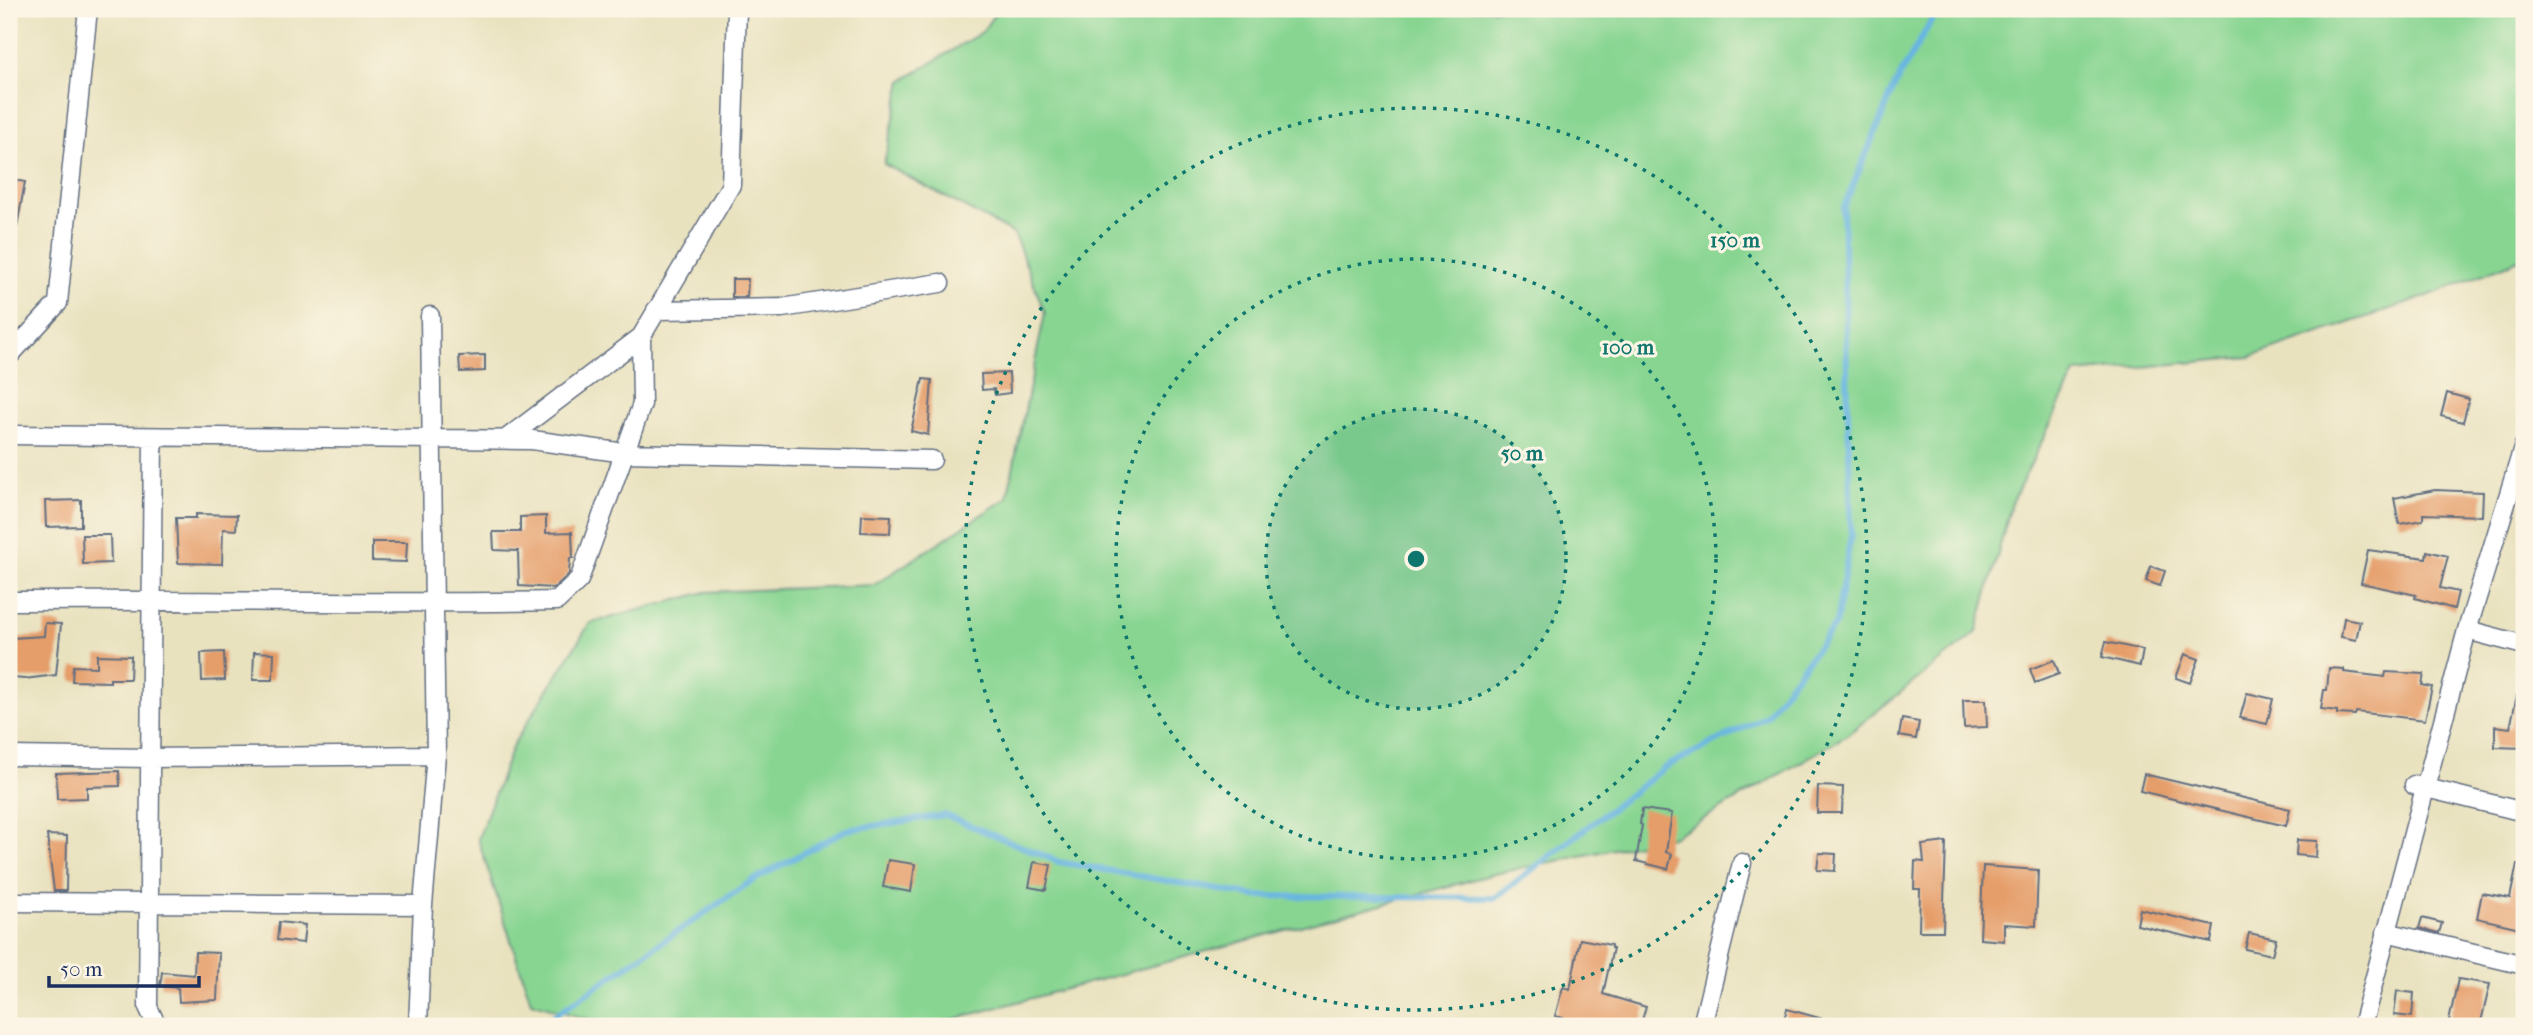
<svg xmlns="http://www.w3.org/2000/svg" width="2533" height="1035" font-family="'IM FELL French Canon',serif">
  <rect width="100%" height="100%" fill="#fcf5e5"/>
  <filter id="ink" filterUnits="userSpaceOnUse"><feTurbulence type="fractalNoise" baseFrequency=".0143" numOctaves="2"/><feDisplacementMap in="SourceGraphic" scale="14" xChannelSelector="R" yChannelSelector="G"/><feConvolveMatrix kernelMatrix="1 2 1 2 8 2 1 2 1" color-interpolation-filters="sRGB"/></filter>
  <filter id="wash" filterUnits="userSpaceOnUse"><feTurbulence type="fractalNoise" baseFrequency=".00686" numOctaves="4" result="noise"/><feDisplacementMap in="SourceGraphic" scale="28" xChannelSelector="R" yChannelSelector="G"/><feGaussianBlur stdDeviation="1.57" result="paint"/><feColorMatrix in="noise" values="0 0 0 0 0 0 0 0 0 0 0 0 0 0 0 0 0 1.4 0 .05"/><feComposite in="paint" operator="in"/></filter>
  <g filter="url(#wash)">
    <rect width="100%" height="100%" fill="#e9e2bf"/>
    <path fill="#88d592" stroke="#528278" stroke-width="2" d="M998 9H2524V258L2425 297 2250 357 2075 373 2011 505 1977 632 1847 735 1672 837 1494 874 928 1026H609L531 1002 478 839 513 745 590 623 706 592 874 585 1007 498 1045 313 1014 234 884 164 902 81 982 32Z"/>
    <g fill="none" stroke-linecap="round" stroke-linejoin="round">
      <path stroke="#67b5e1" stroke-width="6" d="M539 1026 750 882 846 830 945 815 1059 862 1255 896 1495 898 1667 766 1765 717 1836 623 1851 535 1843 209 1896 83 1938 9"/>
    </g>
    <g id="blocks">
      <path fill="#e59d69" d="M9 179 25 182 17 227 9 226Z
        M732 279H748L747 297H732Z
        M485 355V371L460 372 459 356Z
        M1009 373 1010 393 995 395 994 389 982 390 981 374Z
        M923 379 932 380 928 435 911 431Z
        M2447 393 2469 399 2463 422 2441 416Z
        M2435 490 2483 492 2482 516 2423 514V520L2399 524 2394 498Z
        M81 500V526L46 527 45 501Z
        M196 514 237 515 236 530 223 529 222 564 178 563 176 518H196Z
        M862 515 891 516 890 533 861 532Z
        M546 516V533L572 532 573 558H570L569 574 554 588 519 586 518 551 494 550 493 532H520V517Z
        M82 535H110L111 563 83 564Z
        M372 542H407L406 562 372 561Z
        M2368 550 2426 558 2427 551 2448 556 2440 588 2458 592 2454 609 2415 598 2416 595 2361 583Z
        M2151 566 2165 571 2160 586 2146 581Z
        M2344 618 2360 621 2356 640 2341 637Z
        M45 623 61 624 56 675 24 679 14 678 12 638 44 636Z
        M2106 642 2143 650 2140 666 2102 657Z
        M224 652 225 680 202 681 201 653Z
        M254 652 274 653 273 680H253Z
        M2185 654 2199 659 2190 683 2176 678Z
        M97 655 131 656 130 679H110V682L72 681 73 666 97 667Z
        M2054 660 2059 674 2035 683 2030 669Z
        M2329 668 2344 669V672L2385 677 2386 672 2424 674 2422 685 2432 687 2425 720 2356 712 2355 715 2337 714V711L2321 709 2324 690H2327Z
        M2247 693 2273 699 2267 724 2240 718Z
        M2517 695 2524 696V748L2495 747V726L2510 728Z
        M1963 700H1986L1987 727 1964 728Z
        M1902 719 1919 722 1916 739 1899 736Z
        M119 771 120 786 87 787V798L57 799 56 773Z
        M2144 774 2290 809 2286 826 2140 791Z
        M1818 786 1843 787 1842 813H1817Z
        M1642 809 1672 813 1666 852 1672 854 1668 869 1636 861 1642 825 1640 824Z
        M47 835 67 836 66 891H54Z
        M2297 840 2317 841 2316 857 2296 855Z
        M1946 842 1943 931H1919L1920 889H1914L1915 861 1924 862 1922 845Z
        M1819 853 1836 854 1835 871 1817 870Z
        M888 860 915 864 911 892 883 887Z
        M1034 862 1051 865 1046 890 1029 887Z
        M2517 864 2524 865V929L2477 918 2482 893 2510 898Z
        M1983 866 2038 870 2036 926 2004 924V941L1980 939Z
        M2140 909 2214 926 2211 942 2137 925Z
        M2422 918 2442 923 2439 933 2419 928Z
        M279 922 305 925 303 943 277 940Z
        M2249 933 2276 939 2272 955 2245 949Z
        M1580 939 1611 945V948H1613L1603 994 1646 1007 1640 1026H1596L1555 1016 1563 987 1570 989Z
        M195 952 219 953 217 1000 179 1002 178 988 160 986 162 972 194 975Z
        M2458 979 2490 984 2480 1026H2448Z
        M2397 991 2414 993 2412 1017 2394 1015Z
        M1787 1009 1830 1021 1829 1026H1782Z"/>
    </g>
  </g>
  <g filter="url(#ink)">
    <use href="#blocks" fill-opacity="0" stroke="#636e80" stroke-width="2"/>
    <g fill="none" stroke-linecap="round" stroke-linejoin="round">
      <defs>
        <path id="street" d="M656 310 782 308 940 283
          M9 356 58 303 88 9
          M9 435 532 440 625 453 932 460
          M153 437 148 1007 156 1024 162 1026
          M506 439 641 337
          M9 601C192 599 374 605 557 601L579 580 642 404 641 337 731 185 737 9
          M2467 630 2524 645
          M9 756 150 758 436 755
          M2414 785 2524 812
          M9 902 423 905
          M2386 932 2524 965
          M418 1026 423 905 436 755 430 316
          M1702 1026 1742 863
          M2362 1026 2467 630 2524 445"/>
      </defs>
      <use href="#street" stroke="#636e80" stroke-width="21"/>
      <use href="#street" stroke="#fff" stroke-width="18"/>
    </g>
  </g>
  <circle cx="1416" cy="559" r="150" fill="#0f766e" fill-opacity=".12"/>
  <g fill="none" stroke="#0f766e" stroke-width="3.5" stroke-dasharray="3.5 7">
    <circle cx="1416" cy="559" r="150"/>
    <circle cx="1416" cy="559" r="300"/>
    <circle cx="1416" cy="559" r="451"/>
  </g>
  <circle cx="1416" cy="559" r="10" fill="#0f766e" stroke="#fcf5e5" stroke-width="3.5"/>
  <g font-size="21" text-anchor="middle" font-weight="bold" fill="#0f766e" stroke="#fcf5e5" stroke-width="6" stroke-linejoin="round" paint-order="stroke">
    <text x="1735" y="247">150 m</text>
    <text x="1628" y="354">100 m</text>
    <text x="1522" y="460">50 m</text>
  </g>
  <rect width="2533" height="1035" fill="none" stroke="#fcf5e5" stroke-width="35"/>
  <path d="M49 976v10h150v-10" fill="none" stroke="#1b2f5e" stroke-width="3.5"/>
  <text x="60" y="976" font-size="21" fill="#1b2f5e" stroke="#fcf5e5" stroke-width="5" paint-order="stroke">50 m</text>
</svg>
